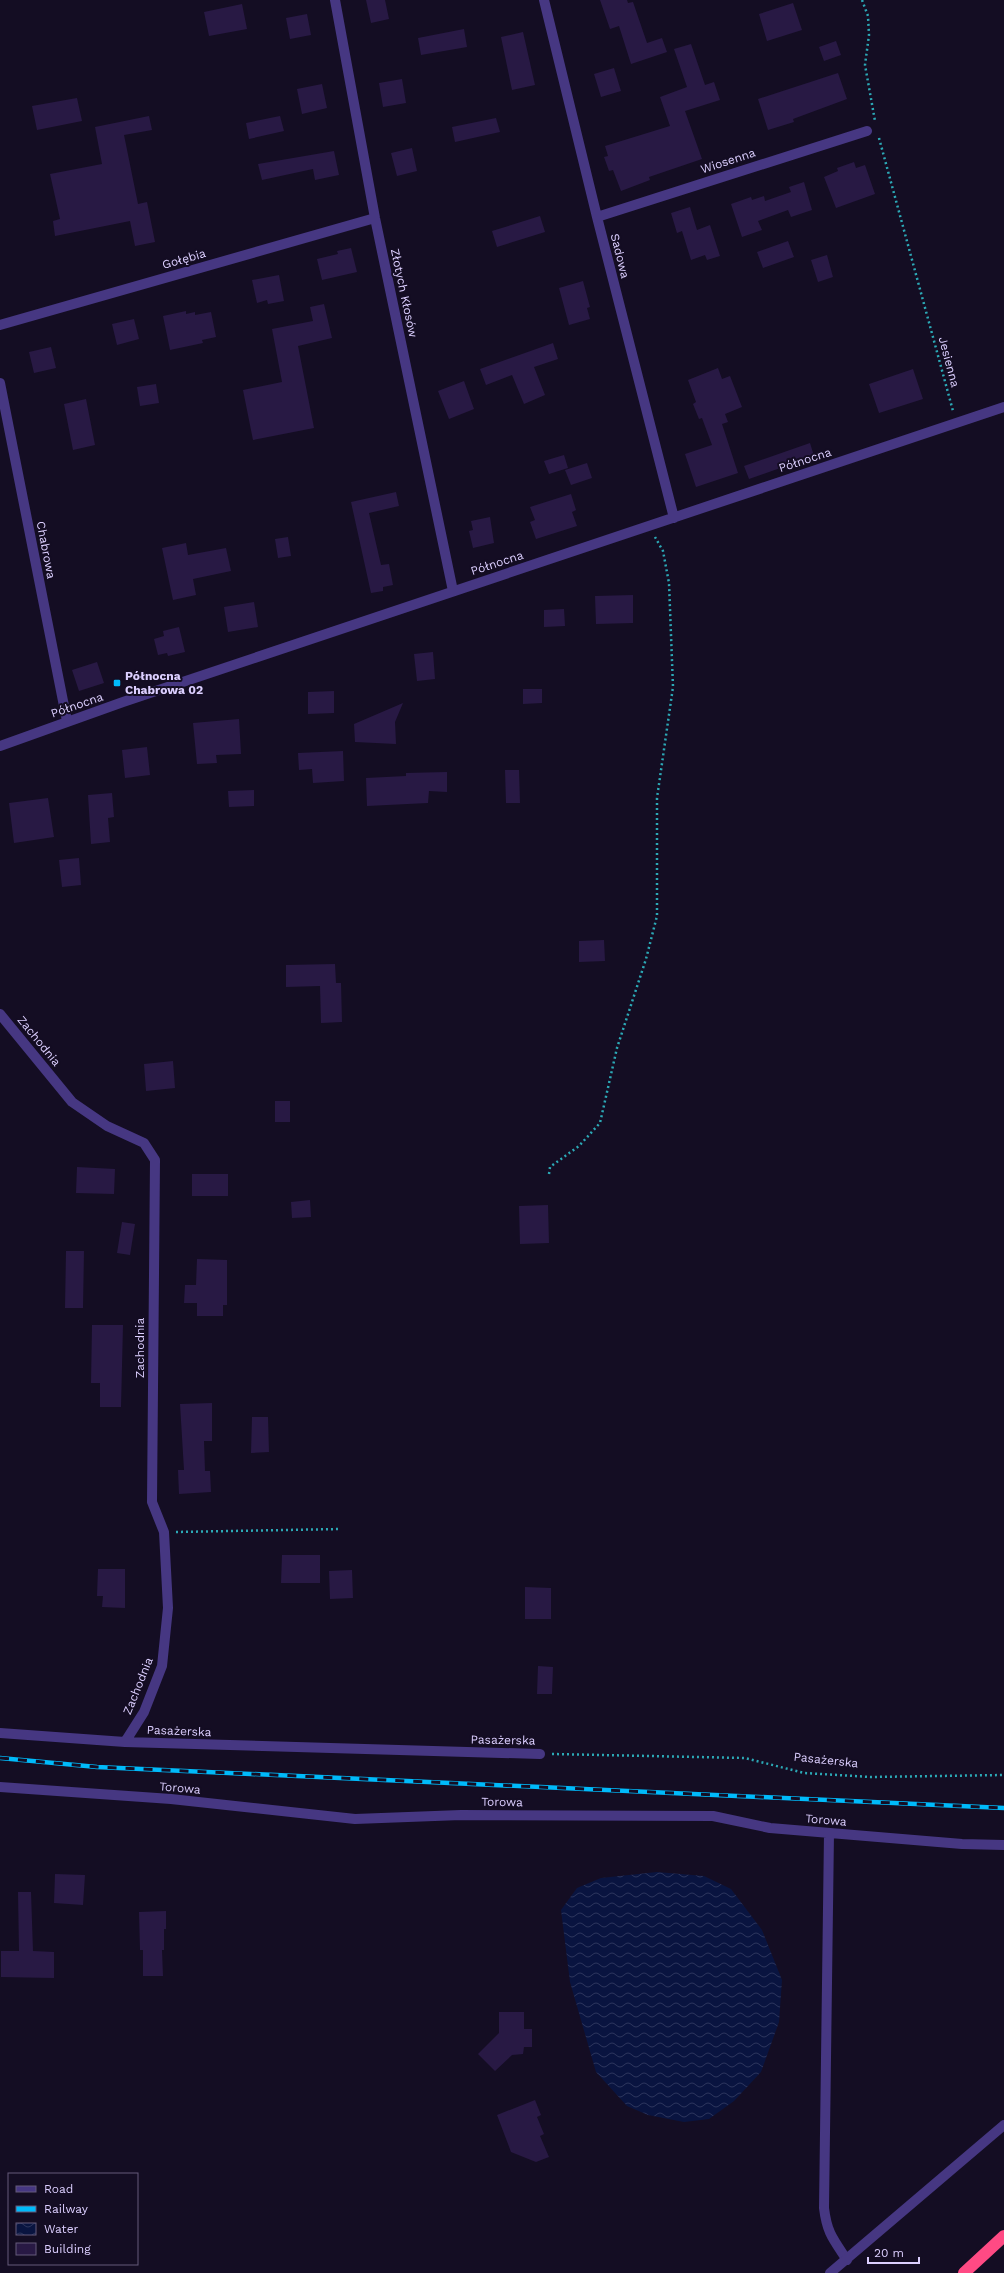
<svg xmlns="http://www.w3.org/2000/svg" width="1004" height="2273" font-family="'Work Sans',sans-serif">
  <defs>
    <pattern id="water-waves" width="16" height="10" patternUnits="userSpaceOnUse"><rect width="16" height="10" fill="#091440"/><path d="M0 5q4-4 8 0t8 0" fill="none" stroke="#2c355d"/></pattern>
  </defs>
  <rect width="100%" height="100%" fill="#140d23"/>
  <path fill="url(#water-waves)" d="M657 1872 704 1876 731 1889 762 1930 782 1980 779 2022 761 2072 734 2101 709 2119 684 2122 648 2115 627 2106 596 2072 570 1982 561 1910 577 1888 601 1878Z"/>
  <path fill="#281944" d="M366 0H385L389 19 371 23Z
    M600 0H627L628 3 633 2 647 43 662 38 667 52 631 64 619 26 610 29Z
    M793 3 802 30 767 41 759 14Z
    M242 4 247 29 209 36 204 12Z
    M307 14 311 35 290 39 286 18Z
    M464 29 467 47 421 55 418 38Z
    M523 32 535 85 512 90 501 37Z
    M836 41 841 55 824 61 819 47Z
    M691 44 705 85 714 82 720 100 685 111 702 159 649 177 650 180 621 191 613 170 609 171 604 157 608 156 605 146 670 126 660 97 687 87 674 49Z
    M614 68 621 91 601 97 594 74Z
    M838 73 847 99 793 119 794 122 768 130 758 99Z
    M402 79 406 103 383 107 379 83Z
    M322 84 327 108 302 114 297 89Z
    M77 98 82 121 37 130 32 106Z
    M149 116 152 130 124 135 138 204 147 202 155 242 135 246 130 221 55 236 53 221 60 219 50 174 102 164 95 127Z
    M280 116 284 131 249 139 246 123Z
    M496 118 500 132 455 142 452 127Z
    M412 148 417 171 397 176 391 153Z
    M334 151 339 175 315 180 313 169 262 180 258 164Z
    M854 162 856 168 865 165 875 194 836 208 824 177 838 171 837 168Z
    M804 182 812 210 791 217 788 210 758 221 762 230 742 237 731 204 751 197 752 200 764 196 765 201 791 192 789 187Z
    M690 207 697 230 710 225 720 256 707 260 705 255 691 260 682 231 677 233 671 213Z
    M540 216 545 232 497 247 492 231Z
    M788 241 794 257 763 268 757 252Z
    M351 248 357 272 322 280 317 259 338 254 337 251Z
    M827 255 833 277 818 282 811 260Z
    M279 275 284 301 268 304 267 300 257 303 252 280Z
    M583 281 590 307 587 308 590 319 569 325 559 288Z
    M324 304 332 338 298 346 314 428 253 440 243 390 282 382 272 329 313 321 310 307Z
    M186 311V314L195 312V315L211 312 216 337 202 340 203 343 170 350 163 316Z
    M134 319 139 339 117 345 112 324Z
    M553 343 558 359 534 367 545 395 524 404 512 375 486 385 480 369Z
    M51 347 56 368 34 373 29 352Z
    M718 368 722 379 730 376 742 407 725 414 728 422 722 424 738 473 696 487 685 454 712 445 702 418 699 419 693 404 696 402 688 380Z
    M913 369 923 399 879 413 869 384Z
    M464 381 474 409 449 419 438 391Z
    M156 384 159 403 140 406 137 387Z
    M86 399 95 445 73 450 64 404Z
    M810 443 814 456 749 479 744 466Z
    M564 455 568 468 549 474 544 461Z
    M587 463 592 478 571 485 565 470Z
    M396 492 399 506 369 513 381 565 389 564 393 585 383 587V591L371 593 351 502Z
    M571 494 576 510 572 512 577 526 536 539 530 522 535 520 530 507Z
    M490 517 494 543 473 548 469 531 473 530 471 521Z
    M288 537 291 556 278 558 275 539Z
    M186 543 188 555 226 548 231 571 193 579 196 595 173 600 162 548Z
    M633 595V623L596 624 595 596Z
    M254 602 258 627 228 632 224 607Z
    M564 609 565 626 544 627V610Z
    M179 627 185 652 168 656 167 653 158 655 154 639 164 636 163 631Z
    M433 652 435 679 417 681 414 654Z
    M97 662 104 683 79 691 72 670Z
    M523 689H542V703L523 704Z
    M334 691V713L308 714V692Z
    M403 703 395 722 396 744 355 742 354 724Z
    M239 719 241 754 216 755 217 763 197 764 193 723Z
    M147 747 150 775 125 778 122 750Z
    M343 751 344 781 313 783 312 769 299 770 298 753Z
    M505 770H519L520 803H506Z
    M447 772V792L429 791 428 803 367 806 366 778 406 776V773Z
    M254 790V806L229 807 228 791Z
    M112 793 114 817 108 818 110 842 91 844 88 795Z
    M48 798 54 837 14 843 9 803Z
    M79 858 81 885 62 887 59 860Z
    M604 940 605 961 579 962V941Z
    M335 964 336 983H341L342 1022 321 1023 320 986 286 987V965Z
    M173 1061 175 1088 146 1091 144 1064Z
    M275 1101H290V1122H275Z
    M77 1167 115 1169 114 1194 76 1193Z
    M192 1174H228V1196H192Z
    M310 1200 311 1217 292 1218 291 1202Z
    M548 1205 549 1243 520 1244 519 1206Z
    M122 1222 135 1224 130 1255 117 1253Z
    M66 1251H84L83 1308H65Z
    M197 1259 227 1260V1305H223V1316H197V1303H184L185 1285H196Z
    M92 1325H123L121 1407H100V1383H91Z
    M212 1403V1441H204L205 1471H210L211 1492 179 1494 178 1470H184L180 1404Z
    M252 1417H268L269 1452 251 1453Z
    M282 1555H320V1583H281Z
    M98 1569H125V1608L102 1607 103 1596H97Z
    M352 1570 353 1598 330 1599 329 1571Z
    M525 1587 551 1588V1619H525Z
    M538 1666 553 1667 552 1694H537Z
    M55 1874 85 1875 83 1905 54 1903Z
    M18 1892H31L33 1951 54 1952V1978L1 1977V1951H19Z
    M166 1911V1929H164V1950H162L163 1976H143V1950H140L139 1912Z
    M499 2012H524V2029H532V2047H524L523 2054 512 2055 495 2071 478 2054 499 2033Z
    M535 2100 541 2115 537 2117 544 2134 540 2136 549 2157 536 2162 511 2152 497 2115Z"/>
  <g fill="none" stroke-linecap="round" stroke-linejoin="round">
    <path stroke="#2ca9b6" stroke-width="2.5" stroke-dasharray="2 3" stroke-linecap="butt" d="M862 0 868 16 869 35 865 65 875 121
      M879 138 953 411
      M549 1174 550 1167 579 1146 600 1123 617 1048 646 959 657 916V798L673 687 669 583 663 551 655 537
      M176 1532 340 1529
      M552 1754 745 1758 804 1773 871 1777 1004 1775"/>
    <path stroke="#463782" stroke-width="10" d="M335 0 375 218 453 591
      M544 0 597 217 674 518
      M597 217 867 131
      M0 325 375 218
      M0 383 67 721
      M0 746 123 702 1004 407
      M0 1014 72 1102 107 1126 144 1143 155 1160 152 1502 164 1532 168 1608 162 1666 144 1712 125 1742
      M0 1733 125 1742 540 1754
      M0 1787 171 1799 355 1819 461 1815 713 1816 770 1828 962 1844 1004 1845
      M829 1833 824 2208C827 2233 833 2239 847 2260"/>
    <path stroke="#463782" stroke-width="10" d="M830 2273 1004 2125"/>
    <path stroke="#ff4a84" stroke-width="12" d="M964 2273 1004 2236"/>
    <defs>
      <path id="rail" d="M0 1758 97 1767 1004 1808"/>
    </defs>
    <use href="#rail" stroke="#00bafa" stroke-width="4.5"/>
    <use href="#rail" stroke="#140d23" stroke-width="3" stroke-dasharray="9" stroke-linecap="butt"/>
  </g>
  <rect fill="#00bafa" stroke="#140d23" stroke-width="1.5" x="113" y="679" width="8" height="8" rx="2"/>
  <g text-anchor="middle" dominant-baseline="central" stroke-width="4" stroke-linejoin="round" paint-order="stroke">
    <g font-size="12" fill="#dccfff" stroke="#140d23">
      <text transform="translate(728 161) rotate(-18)">Wiosenna</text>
      <text transform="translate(620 256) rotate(76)">Sadowa</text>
      <text transform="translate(184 259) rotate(-16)">Gołębia</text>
      <text transform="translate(404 293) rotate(78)">Złotych Kłosów</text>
      <text transform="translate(949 362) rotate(75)">Jesienna</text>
      <text transform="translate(805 460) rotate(-18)">Północna</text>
      <text transform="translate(46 550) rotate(79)">Chabrowa</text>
      <text transform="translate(497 563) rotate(-18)">Północna</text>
      <text transform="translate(77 705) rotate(-19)">Północna</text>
      <text transform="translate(39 1041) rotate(51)">Zachodnia</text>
      <text transform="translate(140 1348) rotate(-90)">Zachodnia</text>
      <text transform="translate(138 1686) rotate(-68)">Zachodnia</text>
      <text transform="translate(179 1731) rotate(2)">Pasażerska</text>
      <text transform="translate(503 1740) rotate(1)">Pasażerska</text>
      <text transform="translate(826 1760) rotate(6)">Pasażerska</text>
      <text transform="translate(180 1788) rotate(5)">Torowa</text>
      <text transform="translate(502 1802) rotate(1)">Torowa</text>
      <text transform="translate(826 1820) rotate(5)">Torowa</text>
    </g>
    <g font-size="12" font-weight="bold" fill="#dccfff" stroke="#140d23" text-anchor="start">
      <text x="125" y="676">Północna<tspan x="125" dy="14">Chabrowa 02</tspan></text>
    </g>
  </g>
  <rect x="8" y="2173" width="130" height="92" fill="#140d23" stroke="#645b7b"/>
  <rect x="16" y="2186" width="20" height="6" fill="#463782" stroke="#645b7b"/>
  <text x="44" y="2193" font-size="12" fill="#dccfff">Road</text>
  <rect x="16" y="2206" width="20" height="6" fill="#00bafa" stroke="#645b7b"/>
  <text x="44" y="2213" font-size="12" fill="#dccfff">Railway</text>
  <rect x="16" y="2223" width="20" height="12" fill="url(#water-waves)" stroke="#645b7b"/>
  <text x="44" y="2233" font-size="12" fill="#dccfff">Water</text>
  <rect x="16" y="2243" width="20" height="12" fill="#281944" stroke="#645b7b"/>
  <text x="44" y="2253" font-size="12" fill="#dccfff">Building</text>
  <path d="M868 2257v6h51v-6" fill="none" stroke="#dccfff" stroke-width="2"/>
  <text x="874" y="2257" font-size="12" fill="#dccfff" stroke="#140d23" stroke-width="3" paint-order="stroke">20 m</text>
</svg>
